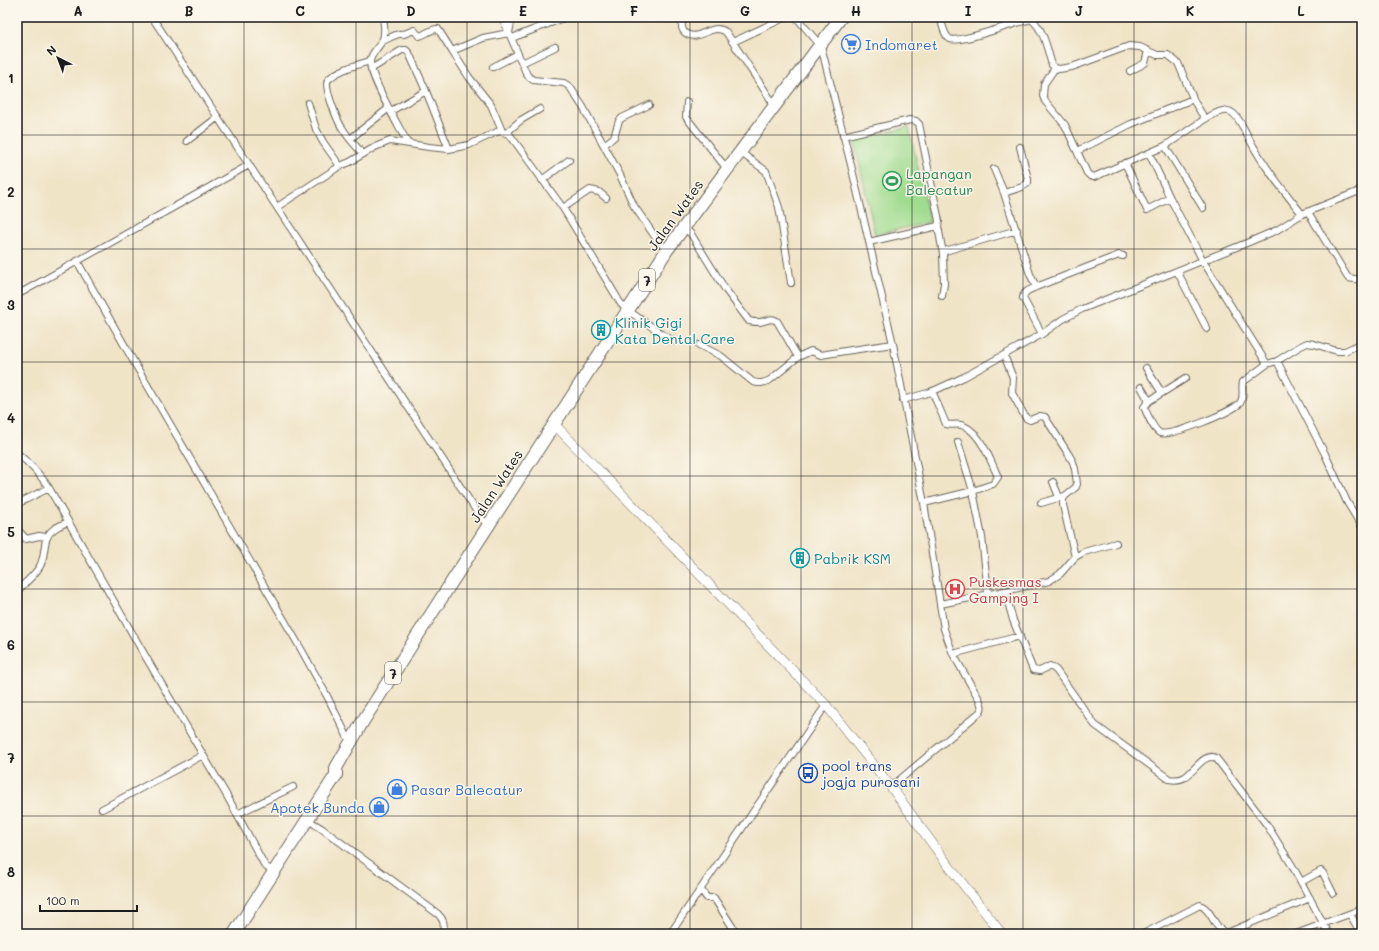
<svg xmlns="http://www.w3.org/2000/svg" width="1379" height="951" font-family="Mali,sans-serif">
  <rect width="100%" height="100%" fill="#fbf7ec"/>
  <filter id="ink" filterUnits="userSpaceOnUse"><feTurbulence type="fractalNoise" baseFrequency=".025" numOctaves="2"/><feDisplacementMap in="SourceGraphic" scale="8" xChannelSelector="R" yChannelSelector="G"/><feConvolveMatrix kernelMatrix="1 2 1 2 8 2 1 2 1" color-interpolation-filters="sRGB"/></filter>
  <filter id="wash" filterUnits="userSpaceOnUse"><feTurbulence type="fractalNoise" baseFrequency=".012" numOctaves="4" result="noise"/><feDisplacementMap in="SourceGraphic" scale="16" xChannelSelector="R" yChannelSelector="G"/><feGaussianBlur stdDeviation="0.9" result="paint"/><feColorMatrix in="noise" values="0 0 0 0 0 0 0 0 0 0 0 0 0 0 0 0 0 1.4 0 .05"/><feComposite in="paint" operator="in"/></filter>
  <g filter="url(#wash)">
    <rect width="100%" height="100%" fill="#f0e4c7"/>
    <path fill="#a0dc8f" stroke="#5e7c56" d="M909 127 930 222 875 235 854 140Z"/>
  </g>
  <g filter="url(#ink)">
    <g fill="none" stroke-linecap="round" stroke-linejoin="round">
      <defs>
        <path id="street" d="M152 17 481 518 488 525
          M383 17C384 25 386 34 382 41 378 49 371 52 370 62 370 77 399 127 407 142
          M512 17 509 33 527 75 533 80 564 83 570 87 583 107 620 175 634 206 658 241 667 250
          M682 17C682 24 680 30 687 34 696 40 707 29 717 29 721 29 723 30 726 32L775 106
          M796 17 821 46 851 165 893 344 924 503 944 629 953 654 979 699C981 704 983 707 980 712L891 787
          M940 17C942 23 944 36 950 39 959 44 1017 22 1031 19 1044 29 1047 49 1052 65L1055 68 1059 69 1072 67 1129 46 1140 47 1157 55H1168L1178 63 1195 103 1205 119C1213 115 1222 108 1231 112 1239 116 1246 134 1251 142 1265 168 1284 191 1302 214
          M512 38 566 17
          M382 41C389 39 397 32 404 34L414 30 419 36C426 35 431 28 438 29L452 51 483 38 509 33 502 17
          M733 42 786 17
          M452 51 469 77 491 105 502 131
          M522 63 555 47
          M493 67 518 54
          M1055 68 1044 84 1043 96 1045 101 1065 125 1087 173 1090 176 1094 177 1165 146 1205 119
          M371 69 402 50H406L409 53 426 91
          M1130 71 1145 63 1148 51
          M687 102 686 117 727 169
          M308 103 316 129 323 142 340 166
          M391 111 426 91 449 149
          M506 133 521 120 540 109
          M843 136 910 120 916 121 919 124 939 221 938 226 869 242
          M350 139 389 108
          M187 141 218 117
          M604 145 614 137 619 121 622 118 649 105
          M1165 146 1203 208
          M1077 151 1131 124 1193 99
          M740 152 766 171 779 207 791 283
          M362 153C356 146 348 138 343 129 338 123 323 85 328 80 336 70 359 64 370 61
          M1149 153 1170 198
          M1125 163 1147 210 1170 198 1203 261 1267 364
          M994 169 1004 193 1030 274 1036 287C1030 290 1024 291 1023 298L1042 334
          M542 180 569 160
          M1004 193 1022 187 1028 183V179L1020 147
          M277 207 340 166 350 162 375 147 390 141 429 147 449 149 469 145 499 131 506 133 510 135 563 208 621 304 627 310 673 341
          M563 208 590 190 599 192 606 198
          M1308 212 1348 278 1362 280
          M938 226 943 254
          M684 227 691 234 725 289 749 321C752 322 756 322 760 322 767 321 770 317 777 321L798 357 811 351 821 355 845 351 893 344
          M77 261 135 364 301 649 327 696 347 736 352 741
          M1177 271 1207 329
          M1036 287 1119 255 1123 256
          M17 295 249 165
          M942 296 944 284 943 254 945 251 1017 230
          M699 345 721 356 753 382C760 384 764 383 770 380L798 357
          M1004 355 1013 378 1012 393 1023 413 1026 418 1030 420 1040 416 1045 417 1069 455 1073 462 1075 469 1077 484 1076 487 1065 496 1063 499V505L1075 557
          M1277 361 1325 454 1347 502 1362 527
          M1146 368 1162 393
          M1141 387 1149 401 1144 407C1147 413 1153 430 1160 433 1171 437 1232 412 1240 403 1245 397 1241 388 1243 382L1267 364 1277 361 1299 347 1307 343 1314 344 1337 351H1345L1362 343
          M903 400 931 392 964 377 1042 334 1063 319 1082 309 1249 242 1277 230 1302 214 1362 190
          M1149 401 1186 378
          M958 442 973 491 982 537 988 593
          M17 453C29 463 40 474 49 488L140 647 227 796 265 866 274 872
          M1053 482 1059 497
          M924 503 973 491 993 484 998 477C992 463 980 432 964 426 958 423 952 426 946 424L932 391
          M1041 503 1065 496
          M17 504 49 488
          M17 529 26 539 39 536 46 537
          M17 591C25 583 35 575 40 566 47 553 41 538 54 529 58 526 63 524 68 522
          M1005 591 1049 581 1060 574 1075 557 1084 552 1116 543
          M940 604 1005 591 1013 620 1033 670 1040 671 1050 666 1056 670 1095 725 1169 779C1174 780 1180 780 1185 777 1194 772 1204 752 1216 758L1267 825 1293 867 1329 934
          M953 654 1020 636
          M102 809 203 755
          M237 814 293 787
          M308 820 321 828 438 914C445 921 444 925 443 934
          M1301 882 1321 871 1323 873 1333 893
          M701 890 707 898H714L737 934
          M1350 914 1361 934
          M670 934 826 705
          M1143 934 1200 905C1213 910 1213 929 1227 933L1310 898
          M1296 934 1362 909"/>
        <path id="secondary" d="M554 424 826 705 891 787 948 865 1002 934"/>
        <path id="highway" d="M234 934 336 775V768L363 721 453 580 667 250 841 17"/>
      </defs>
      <use href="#street" stroke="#666258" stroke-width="8"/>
      <use href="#secondary" stroke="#666258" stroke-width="10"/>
      <use href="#highway" stroke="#666258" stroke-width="14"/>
      <use href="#street" stroke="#fff" stroke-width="6"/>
      <use href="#secondary" stroke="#fff" stroke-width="9"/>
      <use href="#highway" stroke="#fff" stroke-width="12"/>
    </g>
  </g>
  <path fill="none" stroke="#1c1c1c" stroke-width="1" stroke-opacity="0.55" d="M133 17V934M244 17V934M356 17V934M467 17V934M578 17V934M690 17V934M801 17V934M912 17V934M1023 17V934M1134 17V934M1246 17V934M17 135H1362M17 249H1362M17 362H1362M17 476H1362M17 589H1362M17 702H1362M17 816H1362"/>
  <defs>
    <symbol id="supermarket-ring" viewBox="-11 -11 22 22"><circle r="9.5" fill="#fbf7ec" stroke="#3f7fe0" stroke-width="1.5"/><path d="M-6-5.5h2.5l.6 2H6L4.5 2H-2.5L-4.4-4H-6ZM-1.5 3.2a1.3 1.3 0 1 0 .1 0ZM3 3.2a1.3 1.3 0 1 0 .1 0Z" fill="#3f7fe0"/></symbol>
    <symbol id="stadium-ring" viewBox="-11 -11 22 22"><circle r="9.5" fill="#fbf7ec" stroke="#2e9e5b" stroke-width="1.5"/><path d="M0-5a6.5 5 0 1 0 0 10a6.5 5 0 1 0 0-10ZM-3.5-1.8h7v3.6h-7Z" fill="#2e9e5b"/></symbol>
    <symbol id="building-ring" viewBox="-11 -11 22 22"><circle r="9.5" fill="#fbf7ec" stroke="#0f9aa8" stroke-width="1.5"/><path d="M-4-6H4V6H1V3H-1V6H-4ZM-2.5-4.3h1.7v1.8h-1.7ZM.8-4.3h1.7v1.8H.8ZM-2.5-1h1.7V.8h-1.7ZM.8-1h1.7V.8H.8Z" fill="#0f9aa8"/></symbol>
    <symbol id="hospital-ring" viewBox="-11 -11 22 22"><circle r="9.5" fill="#fbf7ec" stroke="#e0444e" stroke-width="1.5"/><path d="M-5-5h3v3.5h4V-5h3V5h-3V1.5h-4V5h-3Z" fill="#e0444e"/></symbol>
    <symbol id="bus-ring" viewBox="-11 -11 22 22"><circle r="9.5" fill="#fbf7ec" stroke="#1a4fb4" stroke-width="1.5"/><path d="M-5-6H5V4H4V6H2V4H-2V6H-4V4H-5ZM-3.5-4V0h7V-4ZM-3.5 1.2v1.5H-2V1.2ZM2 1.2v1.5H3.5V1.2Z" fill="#1a4fb4"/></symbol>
    <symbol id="shop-ring" viewBox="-11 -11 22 22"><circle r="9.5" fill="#fbf7ec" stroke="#3f7fe0" stroke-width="1.5"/><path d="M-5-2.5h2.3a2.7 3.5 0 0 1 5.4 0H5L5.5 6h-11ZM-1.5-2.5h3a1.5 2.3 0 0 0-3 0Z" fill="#3f7fe0"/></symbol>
  </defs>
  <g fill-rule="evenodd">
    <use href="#supermarket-ring" x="840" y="33" width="22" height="22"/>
    <use href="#stadium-ring" x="881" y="170" width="22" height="22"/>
    <use href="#building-ring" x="590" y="319" width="22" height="22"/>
    <use href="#building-ring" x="789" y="547" width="22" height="22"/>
    <use href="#hospital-ring" x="944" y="578" width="22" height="22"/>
    <use href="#bus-ring" x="797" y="762" width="22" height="22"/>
    <use href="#shop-ring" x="386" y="778" width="22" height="22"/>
    <use href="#shop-ring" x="368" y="796" width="22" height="22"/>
  </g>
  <g text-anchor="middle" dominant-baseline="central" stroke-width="3" stroke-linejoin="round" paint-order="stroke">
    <g fill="#fbf7ec" stroke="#5f5e5a" stroke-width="1">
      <rect x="639" y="269" width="16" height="22" rx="3"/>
      <rect x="385" y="662" width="16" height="22" rx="3"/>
    </g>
    <g font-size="13" font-weight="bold" fill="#1c1c1c">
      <text x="647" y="280">7</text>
      <text x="393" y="673">7</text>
    </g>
    <g font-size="14" fill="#366cbe" stroke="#fbf7ec" text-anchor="start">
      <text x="865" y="44">Indomaret</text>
      <text x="411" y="789">Pasar Balecatur</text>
      <text x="365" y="807" text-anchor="end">Apotek Bunda</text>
    </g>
    <g font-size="14" fill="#27864d" stroke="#fbf7ec" text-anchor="start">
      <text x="906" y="173">Lapangan<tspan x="906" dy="16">Balecatur</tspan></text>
    </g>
    <g font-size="14" fill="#1c1c1c" stroke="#fbf7ec">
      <text transform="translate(675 215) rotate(-54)">Jalan Wates</text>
      <text transform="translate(496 486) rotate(-57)">Jalan Wates</text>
    </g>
    <g font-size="14" fill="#0d838f" stroke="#fbf7ec" text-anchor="start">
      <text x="615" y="322">Klinik Gigi<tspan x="615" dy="16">Kata Dental Care</tspan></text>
      <text x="814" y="558">Pabrik KSM</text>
    </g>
    <g font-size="14" fill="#be3a42" stroke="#fbf7ec" text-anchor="start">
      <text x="969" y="581">Puskesmas<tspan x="969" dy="16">Gamping I</tspan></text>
    </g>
    <g font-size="14" fill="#164399" stroke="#fbf7ec" text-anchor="start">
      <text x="822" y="765">pool trans<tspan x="822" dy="16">jogja purosani</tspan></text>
    </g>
  </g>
  <rect width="1379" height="951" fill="none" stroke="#fbf7ec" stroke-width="44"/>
  <g transform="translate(58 58) rotate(318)" stroke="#fbf7ec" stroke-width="3" paint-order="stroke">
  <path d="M0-3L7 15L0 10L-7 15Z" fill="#1c1c1c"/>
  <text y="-6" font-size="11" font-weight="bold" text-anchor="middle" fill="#1c1c1c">N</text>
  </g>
  <path d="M40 905v6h97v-6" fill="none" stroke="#1c1c1c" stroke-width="2"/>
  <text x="46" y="905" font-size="12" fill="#1c1c1c" stroke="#fbf7ec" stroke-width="3" paint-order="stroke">100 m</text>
  <rect x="22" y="22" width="1335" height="907" fill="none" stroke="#1c1c1c" stroke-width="1.5"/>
  <g font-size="13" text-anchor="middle" font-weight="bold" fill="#1c1c1c">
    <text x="78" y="16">A</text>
    <text x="189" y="16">B</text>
    <text x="300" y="16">C</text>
    <text x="411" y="16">D</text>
    <text x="523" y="16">E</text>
    <text x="634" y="16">F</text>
    <text x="745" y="16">G</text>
    <text x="856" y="16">H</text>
    <text x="968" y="16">I</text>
    <text x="1079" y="16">J</text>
    <text x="1190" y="16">K</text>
    <text x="1301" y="16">L</text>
    <text x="11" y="83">1</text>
    <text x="11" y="197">2</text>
    <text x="11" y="310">3</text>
    <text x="11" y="423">4</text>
    <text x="11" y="537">5</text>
    <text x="11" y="650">6</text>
    <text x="11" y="763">7</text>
    <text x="11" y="877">8</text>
  </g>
</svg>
